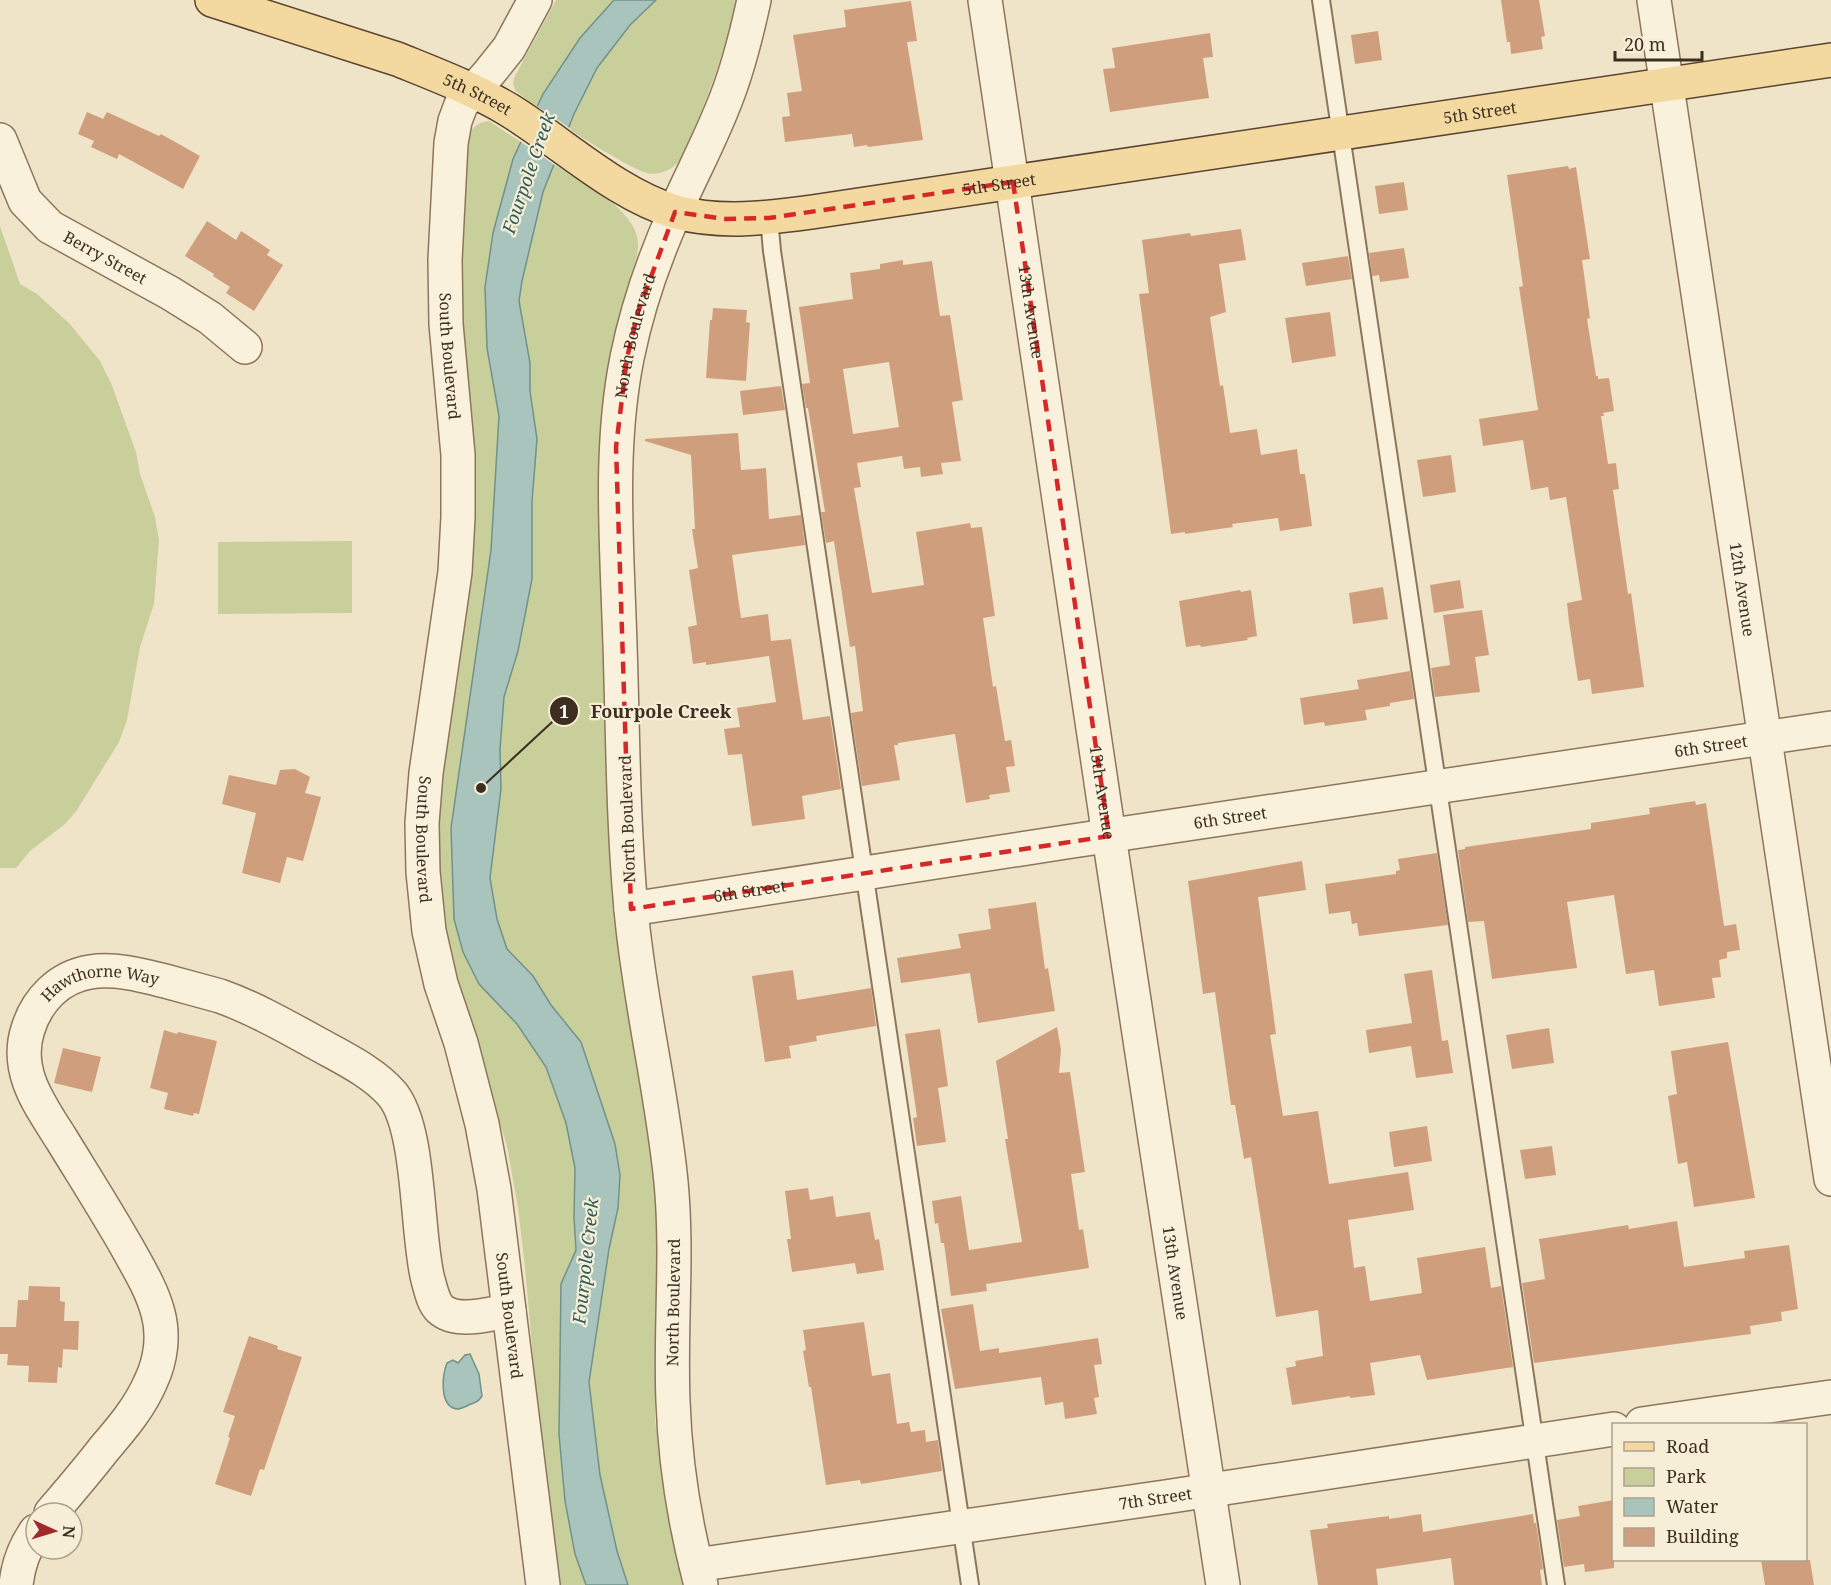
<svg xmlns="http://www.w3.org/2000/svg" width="1831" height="1585" font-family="'Noto Serif',serif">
  <rect width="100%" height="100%" fill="#f0e4c8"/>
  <path fill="#c9cf9b" d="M556 0H737C726 45 712 88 693 131 689 142 683 160 673 167 668 171 659 174 652 174 632 173 532 106 515 90L513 83 515 76Z
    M489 121 614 204C626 216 639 228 638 247 637 262 630 277 626 291 621 308 617 324 613 341 602 394 599 448 599 502L614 921 654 1178 658 1215 655 1420 669 1521 684 1585H556L547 1513 525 1267 518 1208 507 1146 458 985 433 873 458 284 467 145C470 131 473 123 489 121Z
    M0 226 20 284 37 294 70 324 100 361 111 383 136 452 140 474 155 517 159 540 154 604 140 647 127 720 119 742 77 810 65 824 30 851 16 868H0Z
    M352 541V613L218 614V542Z"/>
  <path fill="#a9c4bc" stroke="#6f938a" stroke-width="1.5" d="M614 0H656L630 25 597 68 574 114 543 192 522 281 519 301 530 363V391L537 439 532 501V579L518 651 504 697 500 749 501 789 490 878 497 919 507 949 533 976 551 1005 581 1042 615 1144 620 1175 618 1208 609 1249 589 1382 600 1475 617 1551 628 1585H586L575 1554 565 1501 559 1434 561 1284 576 1250 574 1217 575 1168 566 1123 546 1067 517 1024 479 984 463 952 454 919 451 828 491 550 499 416 487 348 485 287 493 233 513 159 543 94 580 38Z
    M470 1354 479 1374 482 1396C478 1402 476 1402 471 1404 466 1406 462 1409 457 1409 439 1407 442 1374 447 1363L453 1360 458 1363 465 1355Z"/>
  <path fill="#f0e4c8" d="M534 104 571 129 556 166 518 140Z"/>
  <path fill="#cf9f7d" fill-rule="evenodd" d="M1501 0H1539L1545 36 1541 37 1543 49 1511 54 1510 42H1507Z
    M911 1 917 41 907 42 923 140 868 147 867 145 854 147 852 134 785 142 782 117 790 116 787 93 802 91 793 35 846 27 844 10Z
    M1378 31 1382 60 1355 64 1351 35Z
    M1210 33 1213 57 1203 58 1209 98 1110 112 1103 69 1115 68 1112 48Z
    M87 112 103 119 107 112 159 136 161 134 200 156 183 189 119 154 117 159 91 147 94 141 78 134Z
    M1568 166 1569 169 1576 167 1590 259 1582 260 1590 318 1587 319 1596 376H1598V379L1609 378 1614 411 1603 413 1604 416H1601L1608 464 1616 463 1619 489 1613 490 1628 594 1631 593 1644 687 1592 694 1590 679 1578 681 1569 622 1567 603 1582 600 1566 497 1550 500 1548 487 1531 490 1523 440 1483 446 1479 419 1538 410 1519 287 1523 286 1507 175Z
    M1404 182 1408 210 1379 214 1375 186Z
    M207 221 236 240 241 231 270 250 267 255 283 265 254 311 226 293 230 287 213 276 214 274 185 256Z
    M1241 229 1246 260 1219 264 1226 312 1210 317 1220 386 1223 385 1230 433 1257 429 1261 455 1297 449 1300 474H1305L1312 526 1280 531 1278 518 1232 524 1233 527 1185 534V532L1171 534 1139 294 1149 293 1142 240 1190 233 1191 236Z
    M1404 248 1409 278 1380 282 1379 275 1372 276 1369 253Z
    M1348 256 1352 279 1306 286 1302 263Z
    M903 260V265L932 261 940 316 950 315 963 400 952 402 961 461 941 463 943 474 921 477 920 467 904 469 902 456 857 463 861 487 854 488 872 593 924 585 916 532 970 523 971 528 982 527 995 616 983 618 993 687 996 686 1005 741 1011 740 1015 766 1006 767 1010 792 989 795 990 799 966 803 955 734 898 743V745H894L900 780 862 786 851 713 863 711 855 646 850 647 834 541 826 543 821 512H825L808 408H806L802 384 810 383 799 307 853 299 850 273 880 269V264ZM889 362 899 427 853 434 843 369Z
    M713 308 747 310 746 322 750 323 746 381 706 378 710 320H712Z
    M1330 312 1336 356 1292 363 1285 318Z
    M781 386 785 410 743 415 740 391Z
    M738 433 741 470 766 468 769 519 801 515 805 545 732 555 741 618 768 614 771 641 791 639 803 720 830 716 841 789 802 796 805 819 752 826 742 754 728 755 724 729 740 727 737 708 776 702 769 656 706 665V662L693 664 688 627 697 625 689 570 698 568 692 529H695L691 455 645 441V439Z
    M1451 455 1456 492 1423 497 1417 460Z
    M1460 580 1464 608 1434 613 1430 585Z
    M1383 587 1388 619 1353 624 1349 593Z
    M1240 590 1241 592 1251 590 1257 636 1247 638 1248 640 1201 647 1200 645 1186 647 1179 601Z
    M1482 610 1489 655 1475 657 1480 692 1435 697 1431 668 1450 665 1443 615Z
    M1410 671 1414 699 1390 703V706L1365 710 1367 720 1325 726 1324 722 1304 725 1300 698 1359 689 1357 680Z
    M295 769 310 777 305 793 321 797 303 861 287 857 280 883 242 873 256 813 222 804 229 775 276 785 280 770Z
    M1695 801 1696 805 1706 803 1724 926 1736 924 1740 950 1727 952V958L1719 960 1721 977 1712 978 1715 998 1659 1006 1654 970 1626 974 1614 895 1567 902 1577 968 1492 979 1484 921 1468 922 1458 850 1465 849V847L1591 829V823L1650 814 1649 808Z
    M1437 853 1448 925 1359 936 1357 923 1352 924 1350 911 1329 914 1325 884 1396 874V871L1400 870 1398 859Z
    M1302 861 1306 890 1258 897 1276 1034 1270 1035 1283 1116 1318 1111 1329 1184 1408 1172 1414 1210 1348 1220 1354 1268 1365 1266 1370 1301 1422 1293 1417 1258 1485 1247 1491 1288 1501 1286 1513 1367 1427 1380 1420 1355 1370 1363 1375 1395 1350 1398V1396L1292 1405 1286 1368 1296 1366 1295 1361 1323 1356 1318 1310 1276 1317 1251 1157 1244 1159 1235 1105H1231L1215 992 1203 994 1188 881Z
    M1036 902 1045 969 1048 968 1055 1011 978 1023 970 973 901 983 897 958 961 948 958 934 991 929 988 909Z
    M793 970 797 1000 871 988 876 1026 816 1036 817 1041 789 1046 791 1058 765 1062 752 976Z
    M1432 970 1442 1041 1448 1040 1453 1073 1416 1078 1411 1046 1369 1053 1366 1030 1412 1023 1404 974Z
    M1057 1027 1061 1050 1059 1073 1070 1072 1085 1172 1071 1174 1079 1230 1083 1229 1089 1268 986 1284 987 1291 951 1296 944 1243H941L938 1223 935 1224 932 1201 961 1196 969 1250 1022 1242 1005 1139H1008L996 1061Z
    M1549 1028 1554 1063 1512 1069 1506 1035Z
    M940 1029 948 1086 938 1088 946 1142 917 1146 913 1118 917 1117 905 1034Z
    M164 1030 177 1034 178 1032 217 1041 199 1114 194 1113 193 1116 164 1109 168 1093 150 1088Z
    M1728 1042 1755 1198 1694 1207 1687 1162 1678 1164 1668 1096 1677 1094 1671 1051Z
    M63 1048 101 1057 92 1092 54 1083Z
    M1427 1126 1432 1161 1394 1167 1389 1132Z
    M1552 1146 1556 1175 1525 1179 1520 1150Z
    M808 1188 810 1200 833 1196 836 1217 870 1212 875 1240 879 1239 884 1270 857 1274 855 1263 792 1272 787 1239H791L785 1191Z
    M1677 1221 1684 1267 1745 1258 1744 1251 1789 1245 1798 1309 1781 1312 1782 1321 1750 1326 1751 1334 1534 1363 1522 1283 1545 1279 1539 1239 1628 1225 1629 1229Z
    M29 1286 60 1287V1301L65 1302 64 1321H79L78 1350 63 1349 62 1368 58 1367 57 1383 28 1382 29 1366 7 1365 8 1354H0V1327H16L18 1300H28Z
    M973 1304 980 1351 999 1348V1353L1098 1338 1102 1364 1094 1365 1099 1397 1094 1398 1097 1414 1065 1419 1063 1402 1045 1405 1041 1377 955 1389 941 1309Z
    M864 1322 872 1376 890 1373 897 1424 909 1422 911 1432 925 1430 926 1442 938 1440 942 1471 861 1484 860 1480 826 1485 811 1387H809L803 1351 806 1350 803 1330Z
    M249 1336 278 1346 277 1349 302 1357 264 1470 260 1469 251 1496 215 1484 230 1438 228 1437 235 1416 223 1412Z
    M1614 1500V1568L1585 1572 1584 1564 1564 1567 1557 1520 1580 1516 1578 1506Z
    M1421 1514 1423 1532 1533 1514 1534 1523H1536L1543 1569 1540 1570 1542 1585H1454L1451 1558 1376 1569 1378 1585H1318L1310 1530 1328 1528 1327 1524 1389 1516V1519Z
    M1761 1560H1810L1814 1585H1765Z"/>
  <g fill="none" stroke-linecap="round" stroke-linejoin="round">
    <defs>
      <path id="service" d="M1321 0 1556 1585
        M769 218 772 251 970 1585"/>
      <g id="minor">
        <path id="s1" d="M535 0 509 48 489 73 461 105 455 121 451 143 445 260 446 324 458 455V517L455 572 426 773 422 823 423 872 429 931 441 984 461 1043 482 1124 494 1189 543 1585"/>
        <path id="s2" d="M985 0 1109 836 1223 1585"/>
        <path id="s3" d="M1654 0 1831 1179"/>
        <path id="s4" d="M0 140 25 201 50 227 170 293 210 318 245 347"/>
        <path id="s5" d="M631 909 1066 842 1831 728"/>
        <path d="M1642 1424 1831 1397"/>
        <path id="s6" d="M51 1513C69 1492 87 1471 104 1449 122 1428 140 1407 151 1381 161 1360 164 1335 158 1313 152 1290 139 1269 128 1249 107 1212 84 1176 62 1140 40 1105 14 1071 28 1029 37 1000 59 977 90 972 115 968 141 975 165 981 183 986 202 991 220 996 254 1008 287 1027 318 1044 343 1058 373 1072 392 1094 421 1129 416 1233 428 1280 431 1290 433 1302 440 1309 457 1324 489 1314 509 1311"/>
        <path id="s7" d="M696 1565 1165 1497 1614 1429"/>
        <path d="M16 1585C18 1564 24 1548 36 1531"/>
      </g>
      <g id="tertiary">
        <path id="s8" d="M701 1585C685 1525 675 1463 673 1401 670 1328 678 1255 671 1182 662 1090 639 1001 631 909 622 812 623 714 619 617 616 531 610 443 627 358 637 308 654 259 675 212 690 178 708 144 722 109 737 74 746 37 754 0"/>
      </g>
      <g id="primary">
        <path id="s9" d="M212 0 397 59C434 74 474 89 509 110 561 142 617 195 676 212 721 224 768 218 812 212L1831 60"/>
      </g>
    </defs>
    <use href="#service" stroke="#8d765c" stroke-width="20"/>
    <use href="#minor" stroke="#8d765c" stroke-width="36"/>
    <use href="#tertiary" stroke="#8d765c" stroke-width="36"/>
    <use href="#primary" stroke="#5b4430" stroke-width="36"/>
    <use href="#service" stroke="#faf1dc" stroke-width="16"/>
    <use href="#minor" stroke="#faf1dc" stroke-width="33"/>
    <use href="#tertiary" stroke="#faf1dc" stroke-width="33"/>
    <use href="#primary" stroke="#f3d9a0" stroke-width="33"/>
  </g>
  <path fill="none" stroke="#d62828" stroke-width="4.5" stroke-dasharray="12 8" stroke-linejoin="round" d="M1013 182 1109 836 631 909 616 447 627 358 638 312 675 212 726 219 769 218Z"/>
  <g text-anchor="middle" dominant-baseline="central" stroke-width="4.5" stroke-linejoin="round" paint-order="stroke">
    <g font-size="16" fill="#3d2e20" stroke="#f7eed8">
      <text stroke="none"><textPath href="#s9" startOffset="282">5th Street</textPath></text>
      <text stroke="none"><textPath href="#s9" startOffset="1326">5th Street</textPath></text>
      <text stroke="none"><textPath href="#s9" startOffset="840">5th Street</textPath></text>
      <text stroke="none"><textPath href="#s4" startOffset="165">Berry Street</textPath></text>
      <text stroke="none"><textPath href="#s2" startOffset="315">13th Avenue</textPath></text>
      <text stroke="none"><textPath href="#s8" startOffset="1257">North Boulevard</textPath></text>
      <text stroke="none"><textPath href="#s1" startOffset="382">South Boulevard</textPath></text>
      <text stroke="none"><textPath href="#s3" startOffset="596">12th Avenue</textPath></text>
      <text stroke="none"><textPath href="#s5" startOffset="1092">6th Street</textPath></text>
      <text stroke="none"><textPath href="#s2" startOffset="801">13th Avenue</textPath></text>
      <text stroke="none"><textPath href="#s5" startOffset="606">6th Street</textPath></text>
      <text transform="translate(627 819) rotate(-92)">North Boulevard</text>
      <text stroke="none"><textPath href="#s1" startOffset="868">South Boulevard</textPath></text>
      <text stroke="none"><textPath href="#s5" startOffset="120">6th Street</textPath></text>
      <text stroke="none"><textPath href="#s6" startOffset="651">Hawthorne Way</textPath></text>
      <text stroke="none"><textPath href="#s2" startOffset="1287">13th Avenue</textPath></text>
      <text stroke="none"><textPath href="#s8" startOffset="285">North Boulevard</textPath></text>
      <text stroke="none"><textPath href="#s1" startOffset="1354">South Boulevard</textPath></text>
      <text stroke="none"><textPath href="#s7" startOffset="464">7th Street</textPath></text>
    </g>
    <g font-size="18" font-style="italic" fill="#2f5d5a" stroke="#f7eed8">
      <text transform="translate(528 173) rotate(-71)">Fourpole Creek</text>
      <text transform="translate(585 1261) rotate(-84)">Fourpole Creek</text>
    </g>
  </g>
  <path fill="none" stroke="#3d2e20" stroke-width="2" d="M481 788L564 711"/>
  <g fill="#3d2e20" stroke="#f7eed8" stroke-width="2">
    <circle cx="481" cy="788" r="6"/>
    <circle cx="564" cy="711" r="15"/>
  </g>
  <g font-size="18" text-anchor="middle" font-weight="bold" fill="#fff">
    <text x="564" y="718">1</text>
  </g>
  <g font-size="18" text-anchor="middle" font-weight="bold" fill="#3d2e20" stroke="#f7eed8" stroke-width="4.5" stroke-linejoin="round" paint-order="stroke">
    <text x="661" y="718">Fourpole Creek</text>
  </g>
  <rect x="1612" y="1423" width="195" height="138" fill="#f7eed8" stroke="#ada18e" stroke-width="1.5"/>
  <rect x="1624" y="1442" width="30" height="9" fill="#f3d9a0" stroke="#ada18e" stroke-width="1.5"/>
  <text x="1666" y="1453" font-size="18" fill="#3d2e20">Road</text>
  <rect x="1624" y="1468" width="30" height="18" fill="#c9cf9b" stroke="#ada18e" stroke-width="1.5"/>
  <text x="1666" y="1483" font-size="18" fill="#3d2e20">Park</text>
  <rect x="1624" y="1498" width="30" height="18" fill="#a9c4bc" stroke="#ada18e" stroke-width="1.5"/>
  <text x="1666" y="1513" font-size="18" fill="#3d2e20">Water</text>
  <rect x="1624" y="1528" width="30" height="18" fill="#cf9f7d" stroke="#ada18e" stroke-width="1.5"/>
  <text x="1666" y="1543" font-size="18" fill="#3d2e20">Building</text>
  <g transform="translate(54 1531) rotate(94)"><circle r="28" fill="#f7eed8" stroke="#ada18e" stroke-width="1.5"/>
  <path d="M0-4.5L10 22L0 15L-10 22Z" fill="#9e2a2b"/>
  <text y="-9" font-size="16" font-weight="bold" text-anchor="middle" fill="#3d2e20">N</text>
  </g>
  <path d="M1615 51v9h87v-9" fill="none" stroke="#3d2e20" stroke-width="3"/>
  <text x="1624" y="51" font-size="18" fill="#3d2e20" stroke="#f7eed8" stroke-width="4.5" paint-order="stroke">20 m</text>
</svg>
